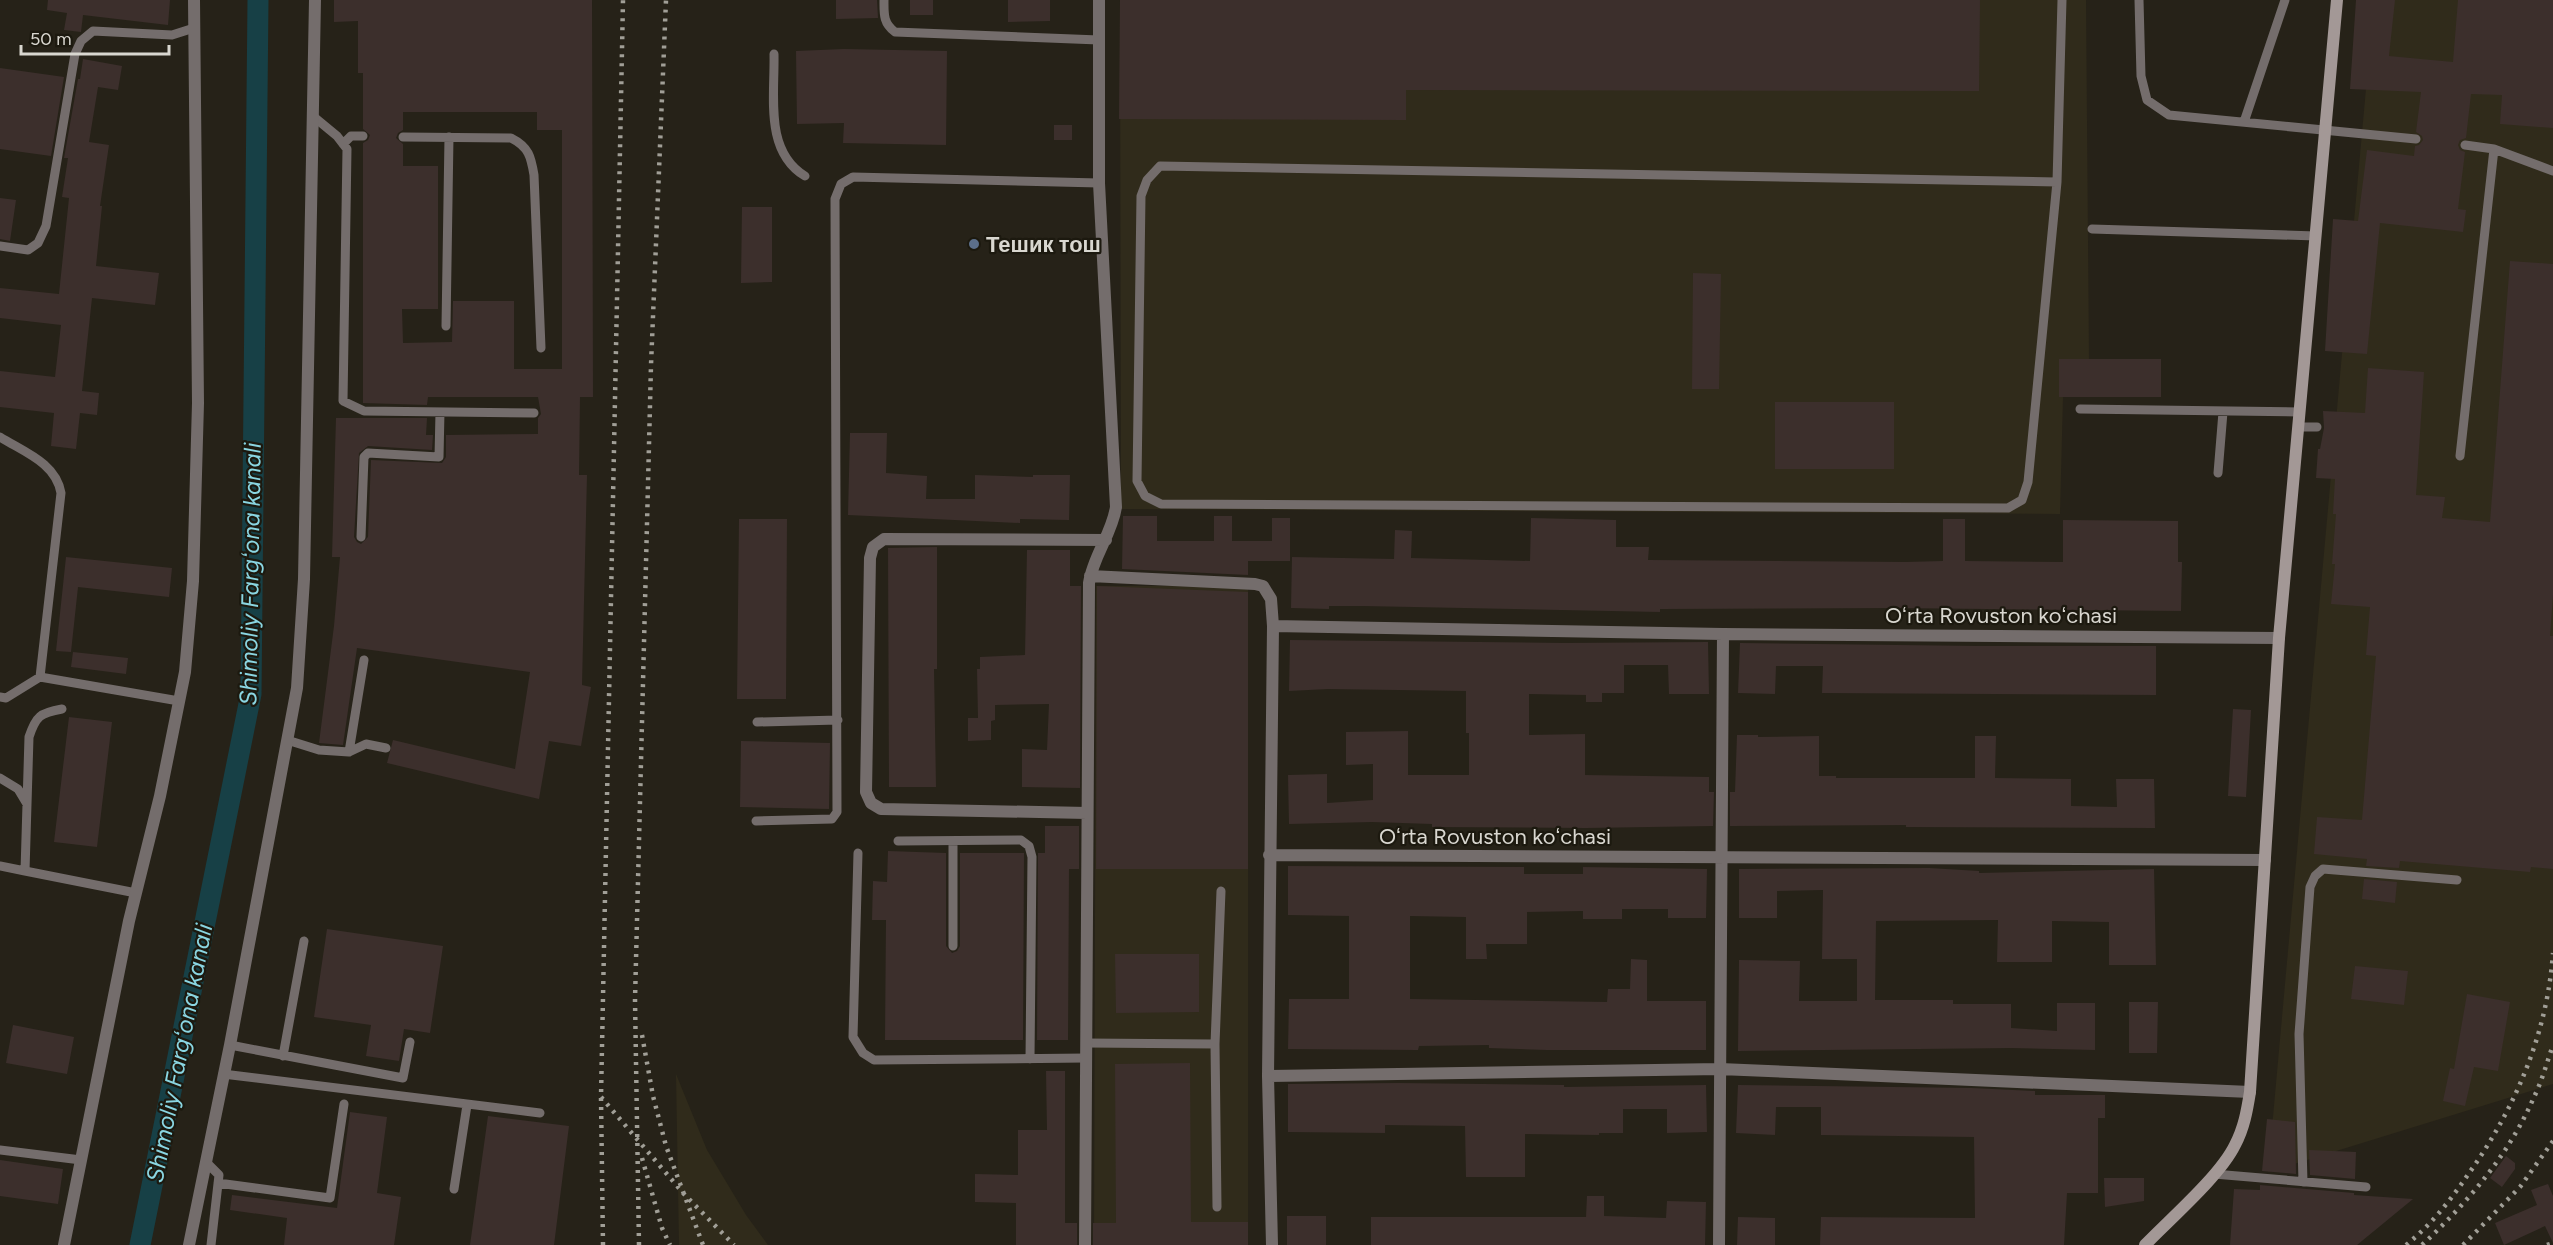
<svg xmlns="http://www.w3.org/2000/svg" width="2553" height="1245" font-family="Figtree,sans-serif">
  <rect width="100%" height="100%" fill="#262218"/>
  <path fill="#302b1b" d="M1120 0H2086L2089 359H2059V396L2063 397 2060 514 1121 509Z
    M2374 0H2553V1084L2268 1172Z
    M1096 586H1248V1245H1094Z
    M676 1074 707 1150 746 1215 768 1245H679Z"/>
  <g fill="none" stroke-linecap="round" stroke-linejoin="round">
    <path stroke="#174046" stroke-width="21" d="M140 1245 251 694 258 0"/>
  </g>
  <path fill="#3c2f2c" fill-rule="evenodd" d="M48 0H170L168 25 83 15 81 32 64 30 67 13 47 10Z
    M334 0H592L593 397H580L579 475H587L582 685 591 687 581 746 549 741 539 799 387 763 393 740 515 769 530 672 357 648 343 745 319 743 334 626 340 557H332L336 418H427L426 435H433L432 450 368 446 359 453 354 537 357 542 361 544 368 537 371 460 442 463 446 457V435L538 434V418L541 414 538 397H428L427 405 363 403V143L368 140 370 135 363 129V73H358V21L334 22ZM403 112H537V130H562V369H514V301H453L452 342 403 343 402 309H438V166H403V144L396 138 398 133 403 130Z
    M836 0H877L878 18 836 19Z
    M910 0H933V15H910Z
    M1008 0H1050V21L1008 22Z
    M1120 0H1980L1979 91 1406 90V120L1119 119Z
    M2356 0H2395L2389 56 2453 62 2458 0H2553V128L2500 124 2502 95 2471 94 2466 138 2460 140 2458 145 2460 150 2465 152 2458 209 2466 210 2463 232 2380 223 2367 354 2325 351 2333 219 2358 221 2367 150 2414 156 2415 146 2419 145 2423 140 2422 136 2416 132 2421 92 2350 89Z
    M844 49 947 51 946 145 843 143 844 123 797 124 796 51Z
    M83 59 122 66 118 90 98 87 89 142 109 145 100 206H102L96 266 159 273 155 305 92 298 82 391 99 393 97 415 80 413 76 449 51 446 54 413 0 407V371L55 377 61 325 0 318V288L59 294 69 198 62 197 68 158H64L78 79H80Z
    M0 68 64 77 51 156 0 149Z
    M1054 125H1072V140H1054Z
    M0 198 16 200 10 241 0 239Z
    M742 207H772V282L741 283Z
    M2510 261 2553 264V595L2550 636H2553V869L2531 867 2530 872 2400 861 2399 868 2366 866 2367 859 2314 854 2317 817 2362 820 2376 656 2366 655 2370 607 2331 604 2335 564H2332L2336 514H2333L2335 479 2316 478 2318 449H2320L2324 428 2323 411 2365 413 2368 368 2424 372 2416 495 2445 497 2442 518 2490 522Z
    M1693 273 1721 274 1719 389H1692Z
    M2059 359H2161V397H2059Z
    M1775 402H1894V469H1775Z
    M850 433H887L886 473 927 476 926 499H975V475L1033 477V475H1070L1069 520 1020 519V523L848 515Z
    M1123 516H1157V541H1214V516H1232V541H1272V518H1290V561H1248V575L1122 569Z
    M1531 518 1616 520V547H1649L1648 560 1906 562 1943 561V519H1965V561L2063 562V520L2178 521V562H2182L2181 611 1896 608 1660 609V612L1363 606H1329V609L1291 608 1292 557 1394 559 1395 530 1412 531 1411 558 1530 561Z
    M739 519H787L786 699H737Z
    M937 547V669H934L936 787H889L888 548Z
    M1027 550H1070V586H1081L1080 788 1022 787V749L1047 750 1049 704 995 705V720L991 721V740L968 741V718H978L977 669H980V657L1025 655Z
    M66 557 172 568 169 597 78 587 71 652 56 651Z
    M1097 586 1248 592V869H1096Z
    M1290 640 1564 643 1708 642 1709 694H1669L1668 665H1624V693H1602V702H1586V695L1529 694V735L1585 734V775L1709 777V792H1714L1713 826 1586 828 1432 827V824L1372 822 1289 824 1288 775 1327 774V803L1373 800V764L1346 765V732L1408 731V775H1469V733H1466V691L1328 689 1289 691Z
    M1740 643 1978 646H2156V695L1822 693 1823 666H1776L1775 694 1738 693Z
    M73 652 128 658 126 674 71 667Z
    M2233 709 2251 710 2246 797 2228 796Z
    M69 717 112 722 97 847 54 842Z
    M1737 735H1758V737L1819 736V776H1836V778H1975V736H1996L1995 778 2071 779V806L2117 807 2116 779H2154L2155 828 1906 827V825L1730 826V792H1735Z
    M741 741 830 743 829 809 740 807Z
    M1045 826H1079V869H1069L1068 1040H1037L1038 853H1045Z
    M888 851 946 853V946L952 953 957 951 960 946V853H1024L1023 1040H885L886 920H872L873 881 887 882Z
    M1288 866 1524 867V874H1583V867L1707 869 1706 918H1668V909H1622V919H1583V911L1527 912V944H1486L1487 959H1466V917L1410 916V999L1607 1002 1608 989H1630L1631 959 1647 960V1001H1706V1050H1547L1489 1048V1045L1419 1046 1418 1050 1288 1049 1289 999H1349V916L1288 915Z
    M1929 868 1979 871V873L2154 869 2156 965H2109V922L2052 921V962H1997L1998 920 1876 921 1875 1000H1953V1004H2011V1028L2057 1031V1003H2095V1050L2011 1048 1738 1051 1739 960 1800 961 1799 1001H1857V959H1822L1823 890 1777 891V918H1739V869Z
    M2364 879 2397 882 2395 903 2362 899Z
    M327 929 443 946 430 1033 404 1029 399 1061 366 1056 371 1025 314 1017Z
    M1115 954H1199V1012L1116 1013Z
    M2355 966 2408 971 2404 1005 2351 999Z
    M2467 994 2510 1002 2498 1071 2474 1067 2465 1106 2443 1101 2450 1068 2454 1069Z
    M2129 1002H2158L2157 1053H2129Z
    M13 1025 74 1037 67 1074 6 1063Z
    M1190 1063 1191 1222H1248V1245H1093V1223H1116L1115 1064Z
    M1046 1071H1065V1223H1077V1245H1016V1203L975 1202V1174L1018 1175V1130H1047Z
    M1398 1083 1564 1085V1087L1706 1085 1707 1132 1667 1133V1109H1623V1133H1599V1135L1525 1134V1177H1466L1465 1126 1385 1125V1133L1288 1132V1084Z
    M1738 1085 1972 1088 2035 1091V1095H2105V1118H2098V1193H2067L2064 1245H1820L1821 1217 1975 1218 1974 1137 1821 1135V1107H1776L1775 1135 1736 1133Z
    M350 1112 387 1117 377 1193 401 1197 394 1245H284L287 1218 230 1210 232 1195 337 1208Z
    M488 1116 569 1126 554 1245H470Z
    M2267 1119 2295 1122 2296 1174 2262 1171Z
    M2309 1150 2356 1152 2355 1179 2310 1175Z
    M2506 1156 2515 1163V1169L2502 1187 2490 1178Z
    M0 1160 63 1169 58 1204 0 1196Z
    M2104 1178H2144V1201L2105 1207Z
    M2548 1184 2553 1196V1243L2545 1226 2504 1245 2495 1223 2537 1205 2531 1190Z
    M2260 1185 2354 1193V1195L2413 1199 2357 1245H2230L2234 1189 2260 1190Z
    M1587 1196H1604V1216L1666 1218 1667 1201 1706 1202 1705 1245H1371V1217H1586Z
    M1287 1216H1326V1245H1287Z
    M1738 1217 1775 1218V1245H1737Z"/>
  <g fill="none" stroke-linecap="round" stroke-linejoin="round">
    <path stroke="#746d6c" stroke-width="9" d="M884 0C884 14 883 23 895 32L1099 40
      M2139 0 2141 76 2147 100 2169 115 2416 139
      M774 54C775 96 764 151 805 176
      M314 117 337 136 347 149 343 401 364 411 534 413
      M2244 122 2285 0
      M403 137 511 138C529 147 531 157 534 175L541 348
      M343 144 351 136H363
      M2465 145 2494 149 2553 171
      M2057 182 1160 166 1147 180 1141 196 1137 481 1145 496 1161 504 2008 508 2022 500 2028 482 2057 182 2062 0
      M2092 229 2316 236
      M0 246 28 250 38 243 46 226 75 54 81 41 93 31 172 35 194 28
      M446 326 449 137
      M2080 409 2300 412
      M2299 427H2317
      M0 437C24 452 56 463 61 493L40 677
      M2460 456 2494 149
      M2218 473 2223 412
      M361 537 364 457 368 453 439 457 440 412
      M0 697 6 698 40 677 179 701
      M62 709C40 713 36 716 29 737L25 871 136 893
      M757 722 838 720
      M287 740 319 750 349 752 366 744 386 748
      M349 752 364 660
      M0 778 18 789 27 804
      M756 821 832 819 837 812 835 199 841 184 853 177 1099 183
      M898 841 1021 840 1029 846 1032 857 1030 1059
      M858 853 853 1037 863 1053 874 1060 1086 1058
      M0 866 25 871
      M953 946V841
      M1086 1043 1215 1044
      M230 1045 403 1078 410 1042
      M283 1056 304 941
      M223 1074 540 1113
      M0 1150 81 1160
      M206 1162 219 1175 211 1245
      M2214 1174 2366 1187
      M2303 1182 2299 1034 2310 887 2315 876 2323 869 2457 880
      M218 1183 330 1198 344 1104
      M454 1189 467 1105
      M1217 1207 1215 1044 1221 891"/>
    <path stroke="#746d6c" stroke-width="12" d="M1090 576 1255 584 1263 586 1271 599 1273 626 1268 1076 1272 1245
      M1273 626 1723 634 2279 638
      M1087 813 881 809 871 803 866 792 870 558 873 547 884 539 1106 540
      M1269 855 2265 860
      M1268 1076 1720 1069 2250 1092
      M64 1245 129 921 160 796 185 672 193 581 198 403 194 0
      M189 1245 230 1045 297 688 304 579 315 0
      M1085 1245 1089 583C1093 556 1112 534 1116 507L1099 183V0
      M1719 1245 1723 634"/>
    <path stroke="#a39896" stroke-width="12" d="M2145 1245C2170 1219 2220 1176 2235 1145 2244 1128 2247 1111 2250 1092L2279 638 2337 0"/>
    <path stroke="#a19f97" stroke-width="4.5" stroke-dasharray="3 6" stroke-linecap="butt" d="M642 1035 653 1096 666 1146 703 1245
      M601 1097 684 1194 734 1245
      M642 1158 662 1228 670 1245
      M603 1245 601 1097 623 0
      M639 1245 635 1000 651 365 666 0
      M2406 1245C2430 1226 2450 1201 2467 1176 2515 1109 2547 1035 2553 953
      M2422 1245C2467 1203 2509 1155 2534 1097 2542 1081 2547 1062 2553 1045
      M2463 1245 2520 1187 2553 1141
      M2547 1245 2553 1243"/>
  </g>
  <circle fill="#5c6f8a" stroke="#1c190f" stroke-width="2" cx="974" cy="244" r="6"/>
  <g text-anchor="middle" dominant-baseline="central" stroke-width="4.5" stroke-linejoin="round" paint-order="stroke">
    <g font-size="22" font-weight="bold" fill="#d9d7d0" stroke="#1c190f" text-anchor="start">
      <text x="986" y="244">Тешик тош</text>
    </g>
    <g font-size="22" fill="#d9d7d0" stroke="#1c190f">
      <text x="2001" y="615">Oʻrta Rovuston koʻchasi</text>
      <text x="1495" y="836">Oʻrta Rovuston koʻchasi</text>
    </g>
    <g font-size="24" font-style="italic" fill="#8ad6e2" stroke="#1c190f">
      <text transform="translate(250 574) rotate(-89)">Shimoliy Fargʻona kanali</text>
      <text transform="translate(179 1053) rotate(-79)">Shimoliy Fargʻona kanali</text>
    </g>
  </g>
  <path d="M21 45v9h148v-9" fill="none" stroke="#d9d7d0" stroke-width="3"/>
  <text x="30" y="45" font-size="18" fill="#d9d7d0" stroke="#1c190f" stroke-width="4.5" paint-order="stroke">50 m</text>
</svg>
